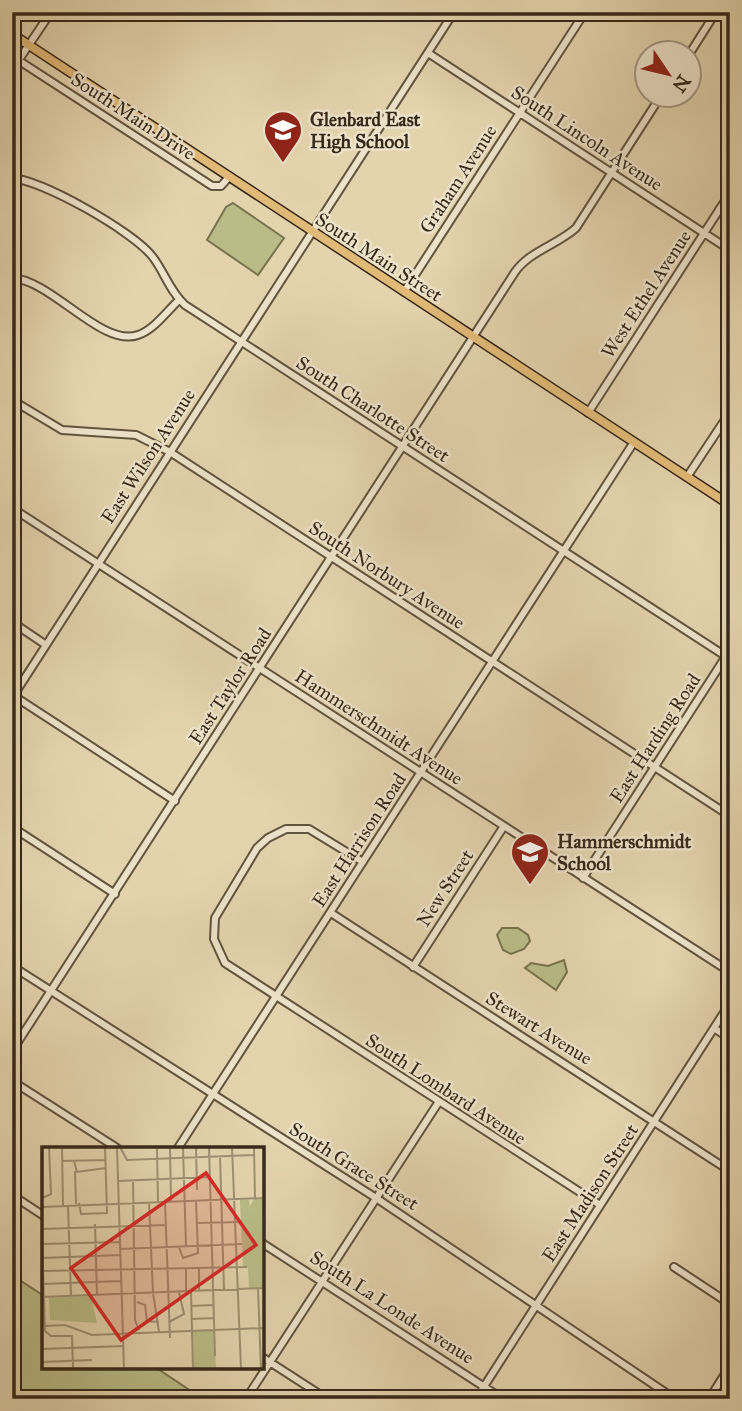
<svg xmlns="http://www.w3.org/2000/svg" width="742" height="1411" font-family="'IM FELL Great Primer',serif">
  <rect width="100%" height="100%" fill="#e4d4ae"/>
  <filter id="stains"><feTurbulence type="fractalNoise" baseFrequency=".00286" numOctaves="4"/><feColorMatrix values="0 0 0 0 .2 0 0 0 0 .09 0 0 0 0 .02 0 0 0 .5 -.17"/></filter>
  <radialGradient id="worn" r=".72"><stop offset=".6" stop-color="#630" stop-opacity="0"/><stop offset="1" stop-color="#630" stop-opacity=".3"/></radialGradient>
  <path fill="#b9bc87" stroke="#787250" stroke-width="2" d="M233 203 284 238 258 275 207 240 226 207Z
    M502 928H518L528 935 530 941 524 949 511 954 503 950 497 935Z
    M564 960 567 972 556 990 525 968 531 963 548 966Z
    M12 1275 44 1296V1367H155L203 1399H12Z"/>
  <g fill="none" stroke-linecap="round" stroke-linejoin="round">
    <defs>
      <path id="minor" d="M428 53 730 250
        M690 53 716 12
        M18 60 212 186H221L229 177
        M12 70 51 12
        M12 178C44 181 132 231 152 256 164 271 170 292 185 305L730 659
        M12 278C52 280 102 348 138 335 154 330 167 311 179 300
        M404 292 585 12
        M12 400 62 430 136 435 170 452 730 816
        M588 413 730 193
        M687 477 730 412
        M12 508 730 972
        M12 622 46 645
        M14 696 175 801
        M12 698 454 12
        M12 827 115 894
        M363 862 309 829H286L268 838 257 848 215 918 214 939 225 963 600 1205
        M583 878 730 650
        M331 913 730 1171
        M12 966 376 1198 675 1399
        M413 967 504 826
        M714 1028 730 1039
        M12 1051 515 272C530 251 557 245 576 228L662 94
        M12 1081 117 1148
        M178 1148 634 442
        M12 1195 44 1216
        M262 1243 503 1399
        M674 1267 730 1304
        M262 1357 327 1399
        M246 1399 438 1103
        M476 1399 730 1003
        M709 1399 730 1366"/>
      <path id="major" d="M12 34 730 505"/>
    </defs>
    <use href="#minor" stroke="#62543f" stroke-width="10"/>
    <use href="#major" stroke="#37291a" stroke-width="11"/>
    <use href="#minor" stroke="#ede3ca" stroke-width="6"/>
    <use href="#major" stroke="#e2ba77" stroke-width="8"/>
  </g>
  <defs>
    <symbol id="school-pin" viewBox="-11 -11 22 30"><path d="M0 17L-7.5 6A9.5 9.5 0 1 1 7.5 6Z" fill="#8f2418" stroke="#ede3ca"/><path d="M0-5L7-2L0 1L-7-2ZM-4 1L0 2.5L4 1V4Q0 6-4 4Z" fill="#fff"/></symbol>
  </defs>
  <g fill-rule="evenodd">
    <use href="#school-pin" x="261" y="108" width="44" height="60"/>
    <use href="#school-pin" x="508" y="830" width="44" height="60"/>
  </g>
  <g text-anchor="middle" dominant-baseline="central" stroke-width="5" stroke-linejoin="round" paint-order="stroke">
    <g font-size="19" fill="#37291a" stroke="#ede3ca">
      <text transform="translate(133 116) rotate(33)">South Main Drive</text>
      <text transform="translate(587 138) rotate(33)">South Lincoln Avenue</text>
      <text transform="translate(458 179) rotate(-57)">Graham Avenue</text>
      <text transform="translate(379 257) rotate(33)">South Main Street</text>
      <text transform="translate(646 294) rotate(-57)">West Ethel Avenue</text>
      <text transform="translate(373 409) rotate(33)">South Charlotte Street</text>
      <text transform="translate(148 456) rotate(-57)">East Wilson Avenue</text>
      <text transform="translate(387 575) rotate(33)">South Norbury Avenue</text>
      <text transform="translate(230 686) rotate(-57)">East Taylor Road</text>
      <text transform="translate(379 727) rotate(33)">Hammerschmidt Avenue</text>
      <text transform="translate(655 738) rotate(-57)">East Harding Road</text>
      <text transform="translate(359 840) rotate(-57)">East Harrison Road</text>
      <text transform="translate(445 888) rotate(-57)">New Street</text>
      <text transform="translate(539 1028) rotate(32)">Stewart Avenue</text>
      <text transform="translate(446 1089) rotate(33)">South Lombard Avenue</text>
      <text transform="translate(354 1166) rotate(32)">South Grace Street</text>
      <text transform="translate(590 1193) rotate(-57)">East Madison Street</text>
      <text transform="translate(392 1307) rotate(33)">South La Londe Avenue</text>
    </g>
    <g font-size="19" font-weight="bold" fill="#37291a" stroke="#ede3ca" text-anchor="start">
      <text x="310" y="119">Glenbard East<tspan x="310" dy="22">High School</tspan></text>
      <text x="557" y="841">Hammerschmidt<tspan x="557" dy="22">School</tspan></text>
    </g>
  </g>
  <g transform="translate(42 1147)">
    <rect width="222" height="222" fill="#e4d4ae"/>
    <path d="M212 52H222V141H207L206 121 201 120 198 53H207L208 59ZM49 149 55 176 8 173 7 151ZM151 184H172L174 221 152 222Z" fill="#b9bc87"/>
    <path fill="none" stroke="#9f9073" stroke-width="2" d="M20 0 21 59M75 0 82 222M78 0 85 13 212 8M128 0 129 54M141 0 144 99M154 0 155 43M167 0 173 209M190 0 199 222M212 0 213 51M115 2 116 55M178 9 182 143M20 14 64 13M32 14 35 25 64 21M33 24 34 57M91 33 93 173 97 183M76 34 167 30M0 51 9 47 7 0M123 55 128 191M37 56 39 67 65 66 63 0M107 56 111 146 117 185M26 59 29 149M0 60 223 51M155 76 199 75M53 77 55 148M0 82 124 78M0 88 3 184 9 189H30M0 97 78 95M137 100 141 111 156 106 154 54M78 102 200 97M0 111 79 108M157 121V144M144 122V144M0 124 205 120M1 137 79 134M216 142 219 222M149 144 151 222M0 150 223 141M95 155 103 158 105 174 117 175M149 159 171 158M149 172 172 171M127 175 142 167 137 145M3 179 23 178 50 188 223 181M30 188 31 221M0 202 82 199M0 215 50 213"/>
    <path fill="#d62828" fill-opacity="0.15" stroke="#d62828" stroke-width="3.5" d="M164 26 214 98 79 193 29 121Z"/>
    <rect width="222" height="222" fill="none" stroke="#37291a" stroke-width="3.5"/>
  </g>
  <rect width="742" height="1411" fill="none" stroke="#e4d4ae" stroke-width="42"/>
  <rect x="14" y="14" width="714" height="1383" fill="none" stroke="#37291a" stroke-width="3.5"/>
  <rect x="21" y="21" width="700" height="1369" fill="none" stroke="#37291a" stroke-width="2"/>
  <g transform="translate(668 74) rotate(125)"><circle r="33" fill="#ede3ca" stroke="#a49984" stroke-width="2"/>
  <path d="M0-5L12 26L0 18L-12 26Z" fill="#8f2418"/>
  <text y="-10" font-size="19" font-weight="bold" text-anchor="middle" fill="#37291a">N</text>
  </g>
  <rect width="100%" height="100%" filter="url(#stains)"/>
  <rect width="100%" height="100%" fill="url(#worn)"/>
</svg>
